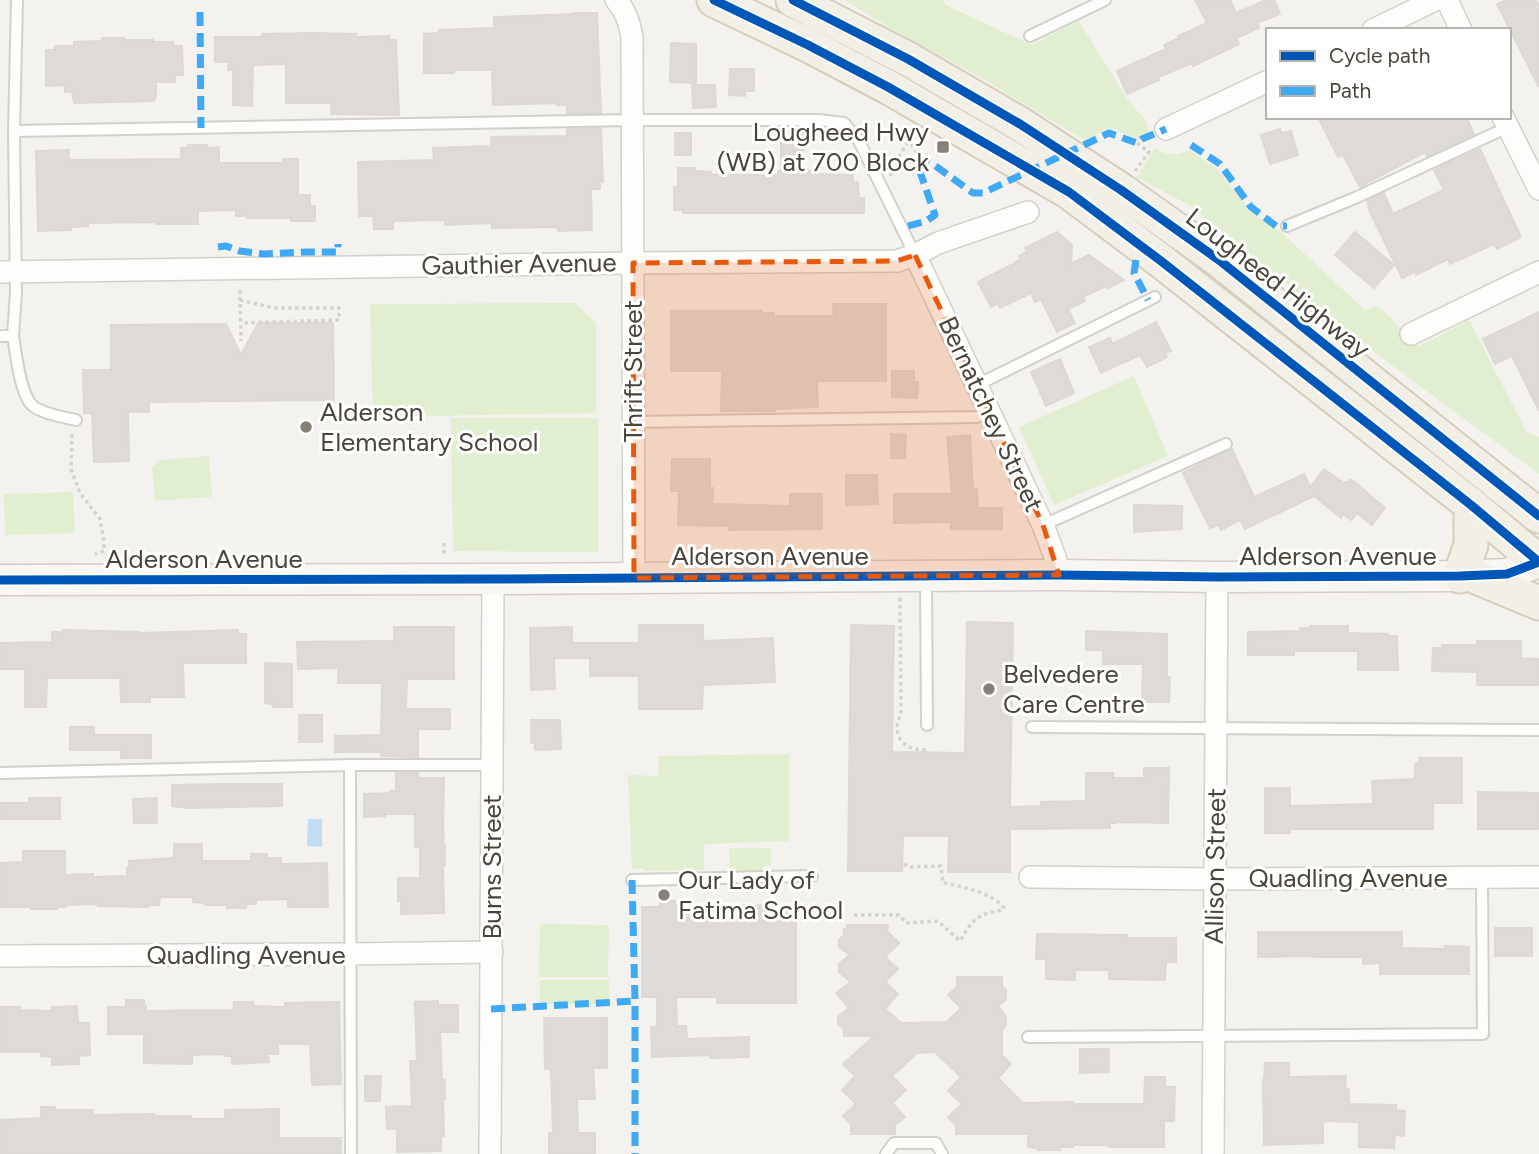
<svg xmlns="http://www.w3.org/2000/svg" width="1539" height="1154" font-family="Figtree,sans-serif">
  <rect width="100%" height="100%" fill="#f4f2ee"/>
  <path fill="#e1eecf" d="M844 0H943L946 5 1029 44H1034L1078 20 1126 97 1148 124V133L1137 140 1114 129H1107L1084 140 978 76 897 32Z
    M1155 148C1166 156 1177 156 1189 150L1216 168 1253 214 1282 233 1365 310 1376 306C1395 316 1400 335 1420 346L1469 320 1526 431 1539 437V474L1332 321 1189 205 1136 177Z
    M575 303 596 323V413L373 417 370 304Z
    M1134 376 1168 456 1054 505 1019 427Z
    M451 418H598V552L453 551Z
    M209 456 212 497 155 501 152 467 161 460Z
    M73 492 75 533 5 535 4 494Z
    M789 754V841L704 844V870L643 871V868L632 869 628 775 658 776 659 756Z
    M729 848H771V866H763L762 871H730Z
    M540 924 609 925 608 977H539Z
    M540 980H609V1004H540Z"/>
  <path fill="#c0ddf1" d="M308 819H322V847L307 846Z"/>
  <path fill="#dedbd6" stroke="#dcd9d4" stroke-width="2" d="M1195 0H1230L1236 13 1266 0H1274L1280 14 1257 23 1259 28 1236 38 1239 44 1193 66 1192 63 1158 77 1159 80 1127 94 1117 71 1166 49 1164 45 1179 38 1178 36 1207 23Z
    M1507 0H1536L1539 6V87L1497 4Z
    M573 13H597L601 113H567V105H557V103L493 105 492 70H454V73H424V34L439 33V30L494 28V17L573 14Z
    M313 33 356 34V37L389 36V40H396L399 115 331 114V103H286V64L253 65 252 106 233 105V70H228L229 62H215V37H262V34Z
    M102 38H124V40H153V42H173V46H182L183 75H175V82H156V98H154V101L74 103 72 92H65V85L46 86V50H55V46H74V42L103 41Z
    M671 43 696 44V83L670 82Z
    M730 69H754V91H745V96L729 95Z
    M692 85H715L716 107 693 108Z
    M1318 117H1466L1474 134 1427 156 1426 153H1423L1360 187 1343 155 1338 157Z
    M601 128 603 182H600V189H591L592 230 558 231V227L492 228V223L445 225V220L393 221V229H374L373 216H359L358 162 434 160 433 148 491 146V137L567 136V129Z
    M1280 129 1282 133 1291 131 1298 155 1270 164 1261 135Z
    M781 132H803V171H818V174L853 175V182H858L859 198H864V213H683V210H674V187H678V168H695V171L711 172V174L778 175V171H781Z
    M675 133H691V155H675Z
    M188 145H207V148L219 147V163H283V159H298V195H310V206H315V221H291V218H247V216H236V210L198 211V224H156V222L88 223V226L71 227V230L38 231 36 151 69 150V160L181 159V148H188Z
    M1480 149 1521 237 1497 249 1494 244 1450 264 1448 259 1416 275 1415 272 1402 278 1368 208 1369 207 1367 201 1384 193 1393 214 1444 190 1434 170Z
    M1057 232 1072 245 1071 264 1089 255 1124 280 1108 288 1106 286 1083 297 1085 301 1068 309 1075 323 1057 332 1041 299 1035 302 1031 293 1000 308 998 304 991 307 978 282 1017 262 1016 261 1021 259 1019 256 1027 252 1025 248Z
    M1355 232 1394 265 1374 288 1335 255Z
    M833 304H886V381H817L818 407 775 409V411H721L722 371H671V311H762V313H774V316H834Z
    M1539 312V411L1512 356 1495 364 1483 339Z
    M1156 322 1171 351 1165 353 1167 357 1147 367 1140 355 1101 373 1089 347 1110 338 1112 344Z
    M258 323H333L334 400 149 402V412H128L129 461 94 462 92 413H84L83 370H111V325L226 324 241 355Z
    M1060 359 1074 393 1046 406 1031 372Z
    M892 371H914V382H918L917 398 892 397Z
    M891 434 906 435 905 458H891Z
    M970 435 973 489H977L978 508H1002V529H951V522L894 523V494H952L947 437Z
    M1232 449 1254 497 1304 474 1310 487 1324 469 1344 483 1346 482 1347 483 1350 480H1352L1385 508 1372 525 1357 513 1351 520 1343 514 1341 518 1314 496 1245 529 1240 520 1221 530 1218 525 1210 528 1183 473Z
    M672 459H710V488H713L712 504 790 506V494H822V529L729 530V526L678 525 679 491H671Z
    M846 475H877L878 504 846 505Z
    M1134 505 1182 506V529L1134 532Z
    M967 622 1013 623 1010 807 1041 806V802L1086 801V773H1113V778H1144V768H1169L1168 823 1116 822V823H1110V828L1010 829V872H948L949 836H903L902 871H848L851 625 894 626 892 752 965 753Z
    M639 625H703V641L773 638 775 682 703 685 702 709H639V676H590V658H554L555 689 531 690 530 628 572 627V643H639Z
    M1310 626H1348V633L1388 634V636H1397L1398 670H1358V651H1294V655H1248V632L1300 631V628H1310Z
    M394 627H454V679H407L406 709H450V729H418V757L381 756V752H335V736L381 735 382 683H338V668L298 669 297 642 394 641Z
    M63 630 139 632V633L238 630V634H246V663H183L184 697H150V702H121L120 678H47L46 707H25V669H0V643L52 642V632H63Z
    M1086 631 1167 634V677H1170L1169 702H1142L1143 664H1103V650H1086Z
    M1477 641H1521V658L1539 659V685H1477V672L1432 671 1433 648H1442V645H1477Z
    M265 663 292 664V707H273V704L265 703Z
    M299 715H322V742H299Z
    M531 720H560L561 749 535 750V743H531Z
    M70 727H94V735H151V758H121V750H70Z
    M1419 758H1462V803H1433V829H1290V833H1265V788H1290V806L1373 804 1372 781 1415 779V764L1419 763Z
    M396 773H418V778H444L443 828 444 845H445V865H443L444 913 401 914V901H398V878H420V847H415V814H385V816L364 817V794L390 793V791H396Z
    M223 784H282V806L188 808 172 806V785Z
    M1478 792 1539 793V829H1478Z
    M29 798H60V819H0V803H29Z
    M157 798V823H134L133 799Z
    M174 844H202V861H251V854H267V858H281V864L327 863 328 907H288V899L256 900V904H246V908H227V905H205V903L193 902V897H160L159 905H148V907L98 906V904L66 905V907H57V909H31V907H0V863L23 862V851H65V875L93 874V877L127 876V868H129V861L174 858Z
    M660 901H675V906L796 905V1003H717V997H676L677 1026H686L687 1039 749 1037V1057L710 1058V1055L652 1057 651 1027H657V997H642V907H660Z
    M847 925H888L887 931 899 943 885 957 898 969 885 982 898 994 885 1009 901 1023 947 1022 961 1008 948 995 957 987V977H1002V986L1006 990V999L998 1006 1006 1017V1025L1002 1030V1055L1011 1064 998 1078 1023 1103 1073 1102V1104H1144L1145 1077H1165V1087H1175L1174 1121H1164V1147H1109L1107 1145H1073V1147H1060V1150H1038V1148L1028 1147V1134H956V1125L948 1117 962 1104 948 1091 961 1077 935 1052 917 1053 892 1076 906 1090 892 1103 905 1117 895 1125V1134H851V1124L843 1116 856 1104 842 1090 855 1076 843 1064 874 1036H844V1029L838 1024V1017L849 1008 836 993 851 982 839 972V964L850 955 839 947V940L844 935V929H847Z
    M1495 928H1532V956H1495Z
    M1258 932H1402V948L1446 949 1445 946 1469 947V974H1380V963L1363 964V957H1314V956L1258 957Z
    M1037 934 1127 935V938H1176V962H1166L1165 980 1109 979V970H1075V980L1046 979V959H1036Z
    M126 1000H144V1006H146V1011L234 1010V1002H253V1006L285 1007V1003L339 1002 341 1084 312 1085 310 1044H278V1054H268L269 1062 232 1064V1056H224V1054L192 1055V1064L144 1063V1034H108V1007H126Z
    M438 1001V1005H458V1032H440L442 1081 445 1080V1099H443L444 1136H441V1151L397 1152V1129H387L386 1107 412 1106 410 1061H417L415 1002Z
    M77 1006 78 1023H89L90 1055 79 1056V1064L52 1065V1057L41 1056V1052H0V1007H20V1010L52 1011V1007Z
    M544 1018H607V1068H593L595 1099H577L578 1133H595V1154H549V1133H553L551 1069H545Z
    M1080 1049H1109V1072L1080 1073Z
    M1265 1063H1289V1077L1346 1076 1345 1089H1349V1104L1396 1105V1110L1405 1111 1404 1136 1395 1135 1394 1148 1359 1147V1122L1323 1121V1143L1264 1145 1263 1080H1264Z
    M365 1076H381L380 1101H365Z
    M41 1107H55V1110H93L94 1115 154 1114V1116H191V1119H225V1110L279 1109V1138H341V1154H0V1120L41 1118Z"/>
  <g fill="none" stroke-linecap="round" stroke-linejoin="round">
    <defs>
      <path id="lane" d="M1030 36 1105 0
        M14 131 632 120H818L844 123 859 141 915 255
        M1287 226 1355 198 1508 127
        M0 336H13L16 292 14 131 17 0
        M13 336C16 353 20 395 33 406 41 413 66 418 76 420
        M977 385 1155 297
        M633 422 977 417 990 411
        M1043 525 1226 444
        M926 579 927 725
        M1032 727 1539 730
        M350 765 351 1154
        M0 773 350 765H492
        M632 880 812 876
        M1028 1037 1483 1034 1482 877
        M886 1154 894 1143H936L942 1154"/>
      <path id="street" d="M616 0C626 11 629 22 632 37L634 578
        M1447 0 1461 30
        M1373 30 1435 0
        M1503 117 1539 189
        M1166 129 1268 81
        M915 255 1043 525 1055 557 1059 575
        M0 272 633 263 897 261 915 255 938 243 1028 212
        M1411 334 1539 272
        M1030 877 1216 879 1539 877
        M0 956 350 954 492 952
        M490 1154 493 579
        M1213 1154 1217 577"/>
      <path id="secondary" d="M0 580 493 579 1059 575 1217 577 1460 576 1507 574 1539 562"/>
      <path id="primary" d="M714 0 808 45 888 87 1069 192 1161 261 1471 505 1539 562
        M793 0 908 59 1020 124 1121 190 1219 260 1539 516
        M1460 576 1471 545V505
        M1474 576 1539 603"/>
    </defs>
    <use href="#lane" stroke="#d2d0cb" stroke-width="14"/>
    <use href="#street" stroke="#d2d0cb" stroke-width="24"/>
    <use href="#secondary" stroke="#d3cfc5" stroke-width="33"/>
    <use href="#primary" stroke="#d6cebb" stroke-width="37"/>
    <path stroke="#d3d2cc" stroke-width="3.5" stroke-dasharray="3.5 3.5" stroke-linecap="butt" d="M911 131 909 140 921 160
      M1135 171 1149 152 1137 143
      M890 176 901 153 909 140
      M240 290 241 341
      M240 300 274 308H339V320L241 323
      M72 434 71 469 80 493 100 519 104 542V551L95 554
      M444 543V556
      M900 598 901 715C892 728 899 746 915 749 919 750 924 750 928 750V753
      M854 915H899L906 923 938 921 960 941C974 918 976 915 1002 910L1004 908C993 893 961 886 943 883L941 866 908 867 902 861"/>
    <use href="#lane" stroke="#fdfdfc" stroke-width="10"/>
    <use href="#street" stroke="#fdfdfc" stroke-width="21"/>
    <use href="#secondary" stroke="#f7f6f1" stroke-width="30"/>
    <use href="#primary" stroke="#f2efe6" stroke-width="33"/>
    <path stroke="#3fa9f5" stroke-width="7" stroke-dasharray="14 7" stroke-linecap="butt" d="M200 12 201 128
      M1191 145 1220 164 1251 207 1276 226H1287
      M908 226 926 221 935 215 918 166 919 162 924 159H926L973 193H983L1109 133 1137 143 1142 139 1166 129
      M218 247 226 246 240 251 264 254 306 252H338V244
      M1136 260 1134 273 1148 300
      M632 880 635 1001V1154
      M491 1009 635 1001"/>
    <defs>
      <path id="cycleway" d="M714 0 808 45 888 87 1069 192 1161 261 1471 505 1539 562
        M793 0 908 59 1020 124 1121 190 1219 260 1539 516
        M0 580 493 579 1059 575 1217 577 1460 576 1507 574 1539 562"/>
    </defs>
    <use href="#cycleway" stroke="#fff" stroke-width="13"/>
    <use href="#cycleway" stroke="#0057b8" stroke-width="9"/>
  </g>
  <path fill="#e8590c" fill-opacity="0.2" stroke="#e8590c" stroke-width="5" stroke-dasharray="14 9" stroke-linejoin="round" d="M915 255 1043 525 1059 575 634 578 633 263 897 261Z"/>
  <g fill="#868178" stroke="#fff" stroke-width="2.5">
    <rect x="936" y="140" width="14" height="14" rx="3.5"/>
    <circle cx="306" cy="427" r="7"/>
    <circle cx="989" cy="689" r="7"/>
    <circle cx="664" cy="895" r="7"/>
  </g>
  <g text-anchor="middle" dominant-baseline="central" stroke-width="6" stroke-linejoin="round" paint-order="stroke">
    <g font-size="26" fill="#4b4439" stroke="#fff" text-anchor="start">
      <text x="929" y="132" text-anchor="end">Lougheed Hwy<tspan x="929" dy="30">(WB) at 700 Block</tspan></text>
      <text x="320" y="412">Alderson<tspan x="320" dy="30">Elementary School</tspan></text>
      <text x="1003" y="674">Belvedere<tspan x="1003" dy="30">Care Centre</tspan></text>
      <text x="678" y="880">Our Lady of<tspan x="678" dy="30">Fatima School</tspan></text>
    </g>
    <g font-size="26" fill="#4b4439" stroke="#fff">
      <text transform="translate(519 264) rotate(-1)">Gauthier Avenue</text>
      <text transform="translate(1278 283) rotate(38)">Lougheed Highway</text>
      <text transform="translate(633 371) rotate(-90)">Thrift Street</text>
      <text transform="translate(991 414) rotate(65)">Bernatchey Street</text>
      <text x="770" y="556">Alderson Avenue</text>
      <text x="1338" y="556">Alderson Avenue</text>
      <text x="204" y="559">Alderson Avenue</text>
      <text transform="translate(1215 866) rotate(-89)">Allison Street</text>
      <text transform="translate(492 867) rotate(-90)">Burns Street</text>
      <text x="1348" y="878">Quadling Avenue</text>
      <text x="246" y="955">Quadling Avenue</text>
    </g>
  </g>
  <rect x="1266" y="28" width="245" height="91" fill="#ffffff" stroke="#b7b4b0" stroke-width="2"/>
  <rect x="1280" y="51" width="35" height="10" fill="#0057b8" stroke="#b7b4b0" stroke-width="2"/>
  <text x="1329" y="63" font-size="21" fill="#4b4439">Cycle path</text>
  <rect x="1280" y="86" width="35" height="10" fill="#3fa9f5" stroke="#b7b4b0" stroke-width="2"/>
  <text x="1329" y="98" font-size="21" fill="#4b4439">Path</text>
</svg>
